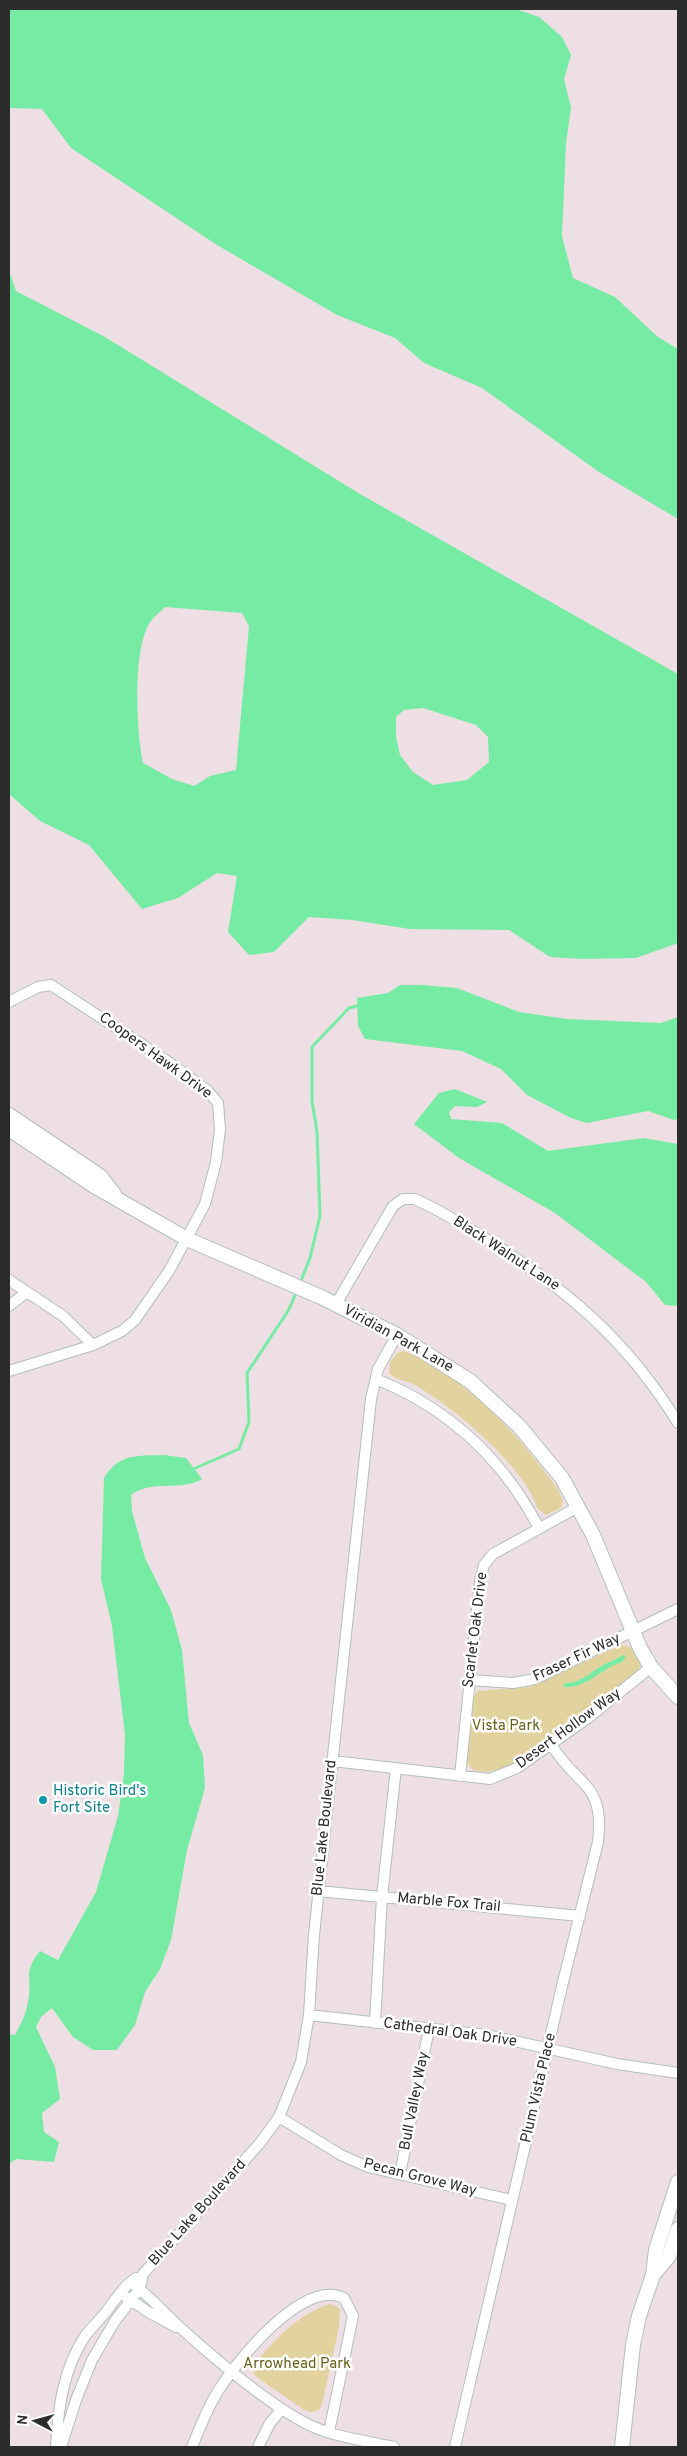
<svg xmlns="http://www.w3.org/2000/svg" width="687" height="2456" font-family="Overpass,sans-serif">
  <rect width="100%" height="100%" fill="#eddfe3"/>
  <path fill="#e2d39e" d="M404 1351C469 1379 519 1435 559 1491L563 1501 561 1508 546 1515 537 1508C527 1471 459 1412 426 1392 422 1389 418 1386 413 1384 404 1379 397 1381 389 1373L390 1362 397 1353Z
    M621 1645 632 1647 641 1663 637 1674 536 1751 512 1766 487 1772 473 1770 466 1762 470 1706 477 1691 530 1687Z
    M329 2304 334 2305 340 2309 339 2327 322 2404 319 2410 311 2412 304 2410 254 2375V2365C276 2338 296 2316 329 2304Z"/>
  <path fill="#76eba4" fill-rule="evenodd" d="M9 9H516L539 17 562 37 571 55 564 79 571 108 566 143 562 236 573 278 615 297 658 337 678 349V519L599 472 482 388 424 363 395 338 337 315 217 245 71 148 42 109 9 108Z
    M9 274 11 276 16 291 105 337 360 494 678 674V943L636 958 582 959 550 957 509 930 410 929 352 920 309 917 274 952 249 955 228 932 237 876 217 873 178 898 142 909 89 845 40 821 9 794ZM165 607 242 613 249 626 236 770 210 776 194 786 172 779 143 763C136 733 133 650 149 624 152 618 160 612 165 607ZM423 708 476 725 488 737 489 762 467 780 433 785 413 772 400 755 396 737V717L404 710Z
    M400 985H422L457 988 519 1012 567 1019 661 1023 678 1017V1119L674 1120 648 1111 587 1123 571 1118 527 1095 501 1069 462 1051 365 1039 358 1026 357 998 388 993Z
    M455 1089 487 1102 477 1107 455 1106 449 1112 451 1119 502 1123 548 1151 644 1138 678 1144V1306L665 1305 646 1282 555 1213 459 1158 414 1124 439 1093Z
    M164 1455 186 1458 202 1479C180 1492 152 1479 131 1495L132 1511 145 1558 171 1610 182 1650 189 1723 203 1755 205 1788 187 1850 171 1940 160 1969 145 1992 135 2025 117 2050H93L73 2037 52 2008 41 2017 36 2027 55 2067 60 2099 42 2113 44 2132 59 2142 54 2162 16 2159 9 2164V2034L15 2035C21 2024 26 2014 28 2002 33 1977 22 1974 40 1951L58 1960 96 1892 118 1816 124 1773 125 1734 112 1626 101 1579 104 1478C119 1453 137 1456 164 1455Z
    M623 1655 626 1656 622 1662C601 1668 587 1689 563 1687L565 1683C580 1684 592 1671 605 1664 611 1661 617 1659 623 1655Z"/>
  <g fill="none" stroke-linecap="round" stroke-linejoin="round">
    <path stroke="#76eba4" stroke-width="3" d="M300 1283 310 1258 320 1216 317 1132 312 1101V1047L349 1008 361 1005
      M191 1470 239 1449 249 1422 247 1373 288 1311 297 1291"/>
    <defs>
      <path id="minor" d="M9 1002 38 987 51 985 167 1061 207 1090 218 1103 220 1130 216 1162 205 1204 169 1271 135 1320 122 1331 93 1345 9 1371
        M9 1280 63 1316 93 1345
        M336 1304 393 1206 403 1199H414C437 1208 457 1222 478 1234 562 1285 626 1338 678 1423
        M9 1306 27 1292
        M376 1379C448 1408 503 1459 539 1528
        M470 1680 513 1683 535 1679 678 1609
        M333 1761 490 1779 517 1768 588 1718 651 1667
        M460 1776 480 1581 484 1565 493 1554 578 1507
        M318 1891 580 1916
        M309 2015 487 2035 617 2064 678 2073
        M375 2023 382 1897 396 1768
        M279 2117 341 2155 368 2167 512 2200
        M400 2174 429 2029
        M131 2282C151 2297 166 2315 184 2331 217 2361 270 2405 309 2425 335 2437 366 2441 394 2447
        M126 2297 150 2313 176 2327
        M56 2447C58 2408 63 2370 85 2336 91 2328 99 2321 105 2313 115 2301 123 2286 136 2278
        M61 2447 76 2400 92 2360 115 2321 140 2288 143 2274 260 2143 279 2117 301 2062 309 2015 314 1935 371 1399 378 1369 397 1335
        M192 2447C199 2430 205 2414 214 2398 232 2366 302 2277 344 2298L353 2316 329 2432
        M258 2447 270 2423 282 2409
        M455 2447 563 1982 598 1842C605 1781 577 1788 551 1744"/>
      <path id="tertiary" d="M9 1115 100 1176 114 1194
        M9 1129 94 1186 187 1239 321 1297 397 1335 470 1381 519 1426 562 1478 593 1535 640 1648 651 1667 678 1697
        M653 2275 669 2256 678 2229
        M622 2447 633 2345 639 2316 653 2275 656 2250 678 2182"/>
    </defs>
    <use href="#minor" stroke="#b2bfbe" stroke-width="12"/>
    <use href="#tertiary" stroke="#b2bfbe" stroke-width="16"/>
    <use href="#minor" stroke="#fff" stroke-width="10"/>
    <use href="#tertiary" stroke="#fff" stroke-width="14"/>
  </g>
  <circle fill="#0f9aa8" stroke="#fff" stroke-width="2" cx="43" cy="1800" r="5"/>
  <g text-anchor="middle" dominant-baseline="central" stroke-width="5" stroke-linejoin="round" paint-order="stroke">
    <g font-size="15" fill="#2c2c2c" stroke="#fff">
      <text transform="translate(155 1056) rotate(36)">Coopers Hawk Drive</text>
      <text transform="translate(506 1254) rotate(33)">Black Walnut Lane</text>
      <text transform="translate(398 1339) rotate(29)">Viridian Park Lane</text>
      <text transform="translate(476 1630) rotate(-83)">Scarlet Oak Drive</text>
      <text transform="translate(577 1658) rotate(-25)">Fraser Fir Way</text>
      <text transform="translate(569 1729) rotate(-36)">Desert Hollow Way</text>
      <text transform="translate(325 1828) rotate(-84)">Blue Lake Boulevard</text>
      <text transform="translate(449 1903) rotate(5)">Marble Fox Trail</text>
      <text transform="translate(450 2033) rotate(8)">Cathedral Oak Drive</text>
      <text transform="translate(539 2088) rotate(-77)">Plum Vista Place</text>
      <text transform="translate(415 2101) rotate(-79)">Bull Valley Way</text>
      <text transform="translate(420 2178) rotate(14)">Pecan Grove Way</text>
      <text transform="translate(198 2213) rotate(-48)">Blue Lake Boulevard</text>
    </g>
    <g font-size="15" fill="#68621d" stroke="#fff">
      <text x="506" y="1726">Vista Park</text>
      <text x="297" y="2364">Arrowhead Park</text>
    </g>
    <g font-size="15" fill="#0d838f" stroke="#fff" text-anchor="start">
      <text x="53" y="1791">Historic Bird's<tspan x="53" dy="17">Fort Site</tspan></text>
    </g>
  </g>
  <rect width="687" height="2456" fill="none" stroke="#2c2c2c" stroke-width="20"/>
  <g transform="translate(35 2421) rotate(276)" stroke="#ffffff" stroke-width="4" paint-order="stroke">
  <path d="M0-4L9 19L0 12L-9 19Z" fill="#2c2c2c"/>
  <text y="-8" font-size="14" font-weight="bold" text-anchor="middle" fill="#2c2c2c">N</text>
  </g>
</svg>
